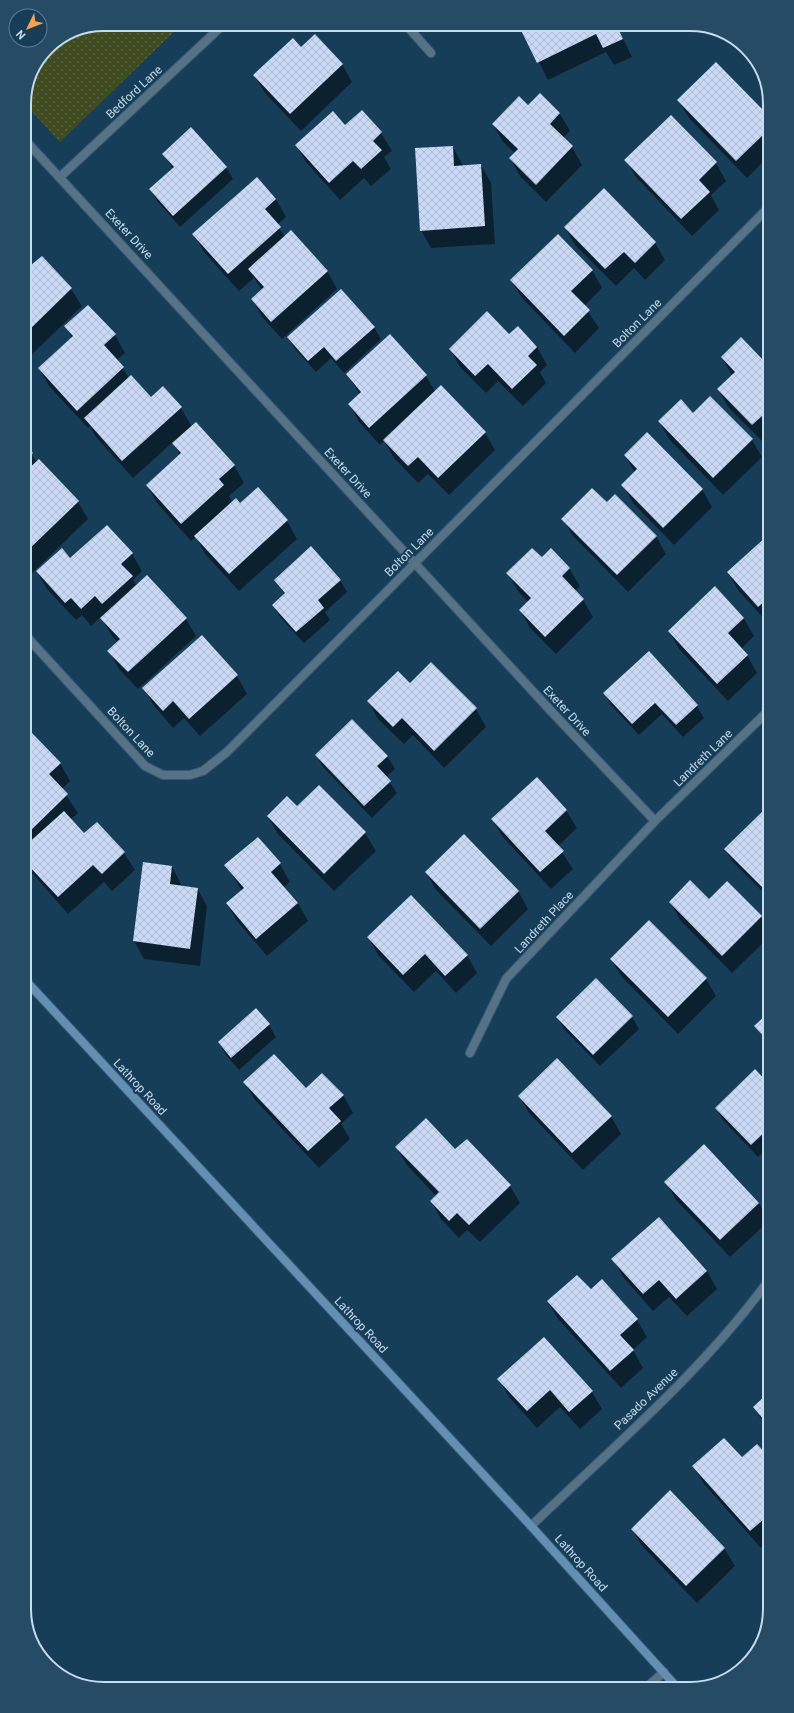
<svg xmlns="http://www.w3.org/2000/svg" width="794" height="1713" font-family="Roboto,sans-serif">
  <defs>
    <pattern id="grass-dots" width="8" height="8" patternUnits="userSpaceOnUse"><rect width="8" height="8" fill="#404b1f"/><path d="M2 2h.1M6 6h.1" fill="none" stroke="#5a6440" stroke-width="1.8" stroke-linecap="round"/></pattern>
    <pattern id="building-cross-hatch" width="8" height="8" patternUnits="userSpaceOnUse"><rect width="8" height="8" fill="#c9d8f4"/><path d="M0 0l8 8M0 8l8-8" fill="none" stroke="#adbad1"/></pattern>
  </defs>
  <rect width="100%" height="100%" fill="#173e59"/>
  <path fill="url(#grass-dots)" d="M104 24H182L60 142 24 103C24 73 46 41 74 30 83 26 95 26 104 24Z"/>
  <path fill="#0007" d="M519 24H616L632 57 614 65 606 52 548 80Z
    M301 48 342 64 352 82 301 131 265 93 254 75Z
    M678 100 766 114V159L747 178 689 118Z
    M528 107 560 114 570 131 563 138 572 147 582 165 546 202 520 176 510 158 515 153 503 142 493 124Z
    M362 111 381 133 392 151 384 157 391 169 371 186 364 178 340 200 306 162 296 145 345 126Z
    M453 147 463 166 481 165 491 183 495 244 431 248 421 230Z
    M163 154 226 167 233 179 180 227 157 201 150 189 173 169Z
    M626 160 716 163 726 181 711 195 719 210 692 236 636 177Z
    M604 190 655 243 665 260 645 280 634 268 616 286 575 245 565 227Z
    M276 199 286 217 277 225 285 237 327 271 337 289 282 339 262 317 252 299 262 290 254 278 239 291 204 252 194 234Z
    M25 242 29 249 25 253Z
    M42 257 71 289 82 306 25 361V271Z
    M592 270 602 288 584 306 599 328 575 353 522 298 511 281Z
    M66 326 115 335 125 353 117 360 129 378 151 398 163 387 181 408 192 427 234 465 244 483 229 496 232 502 287 521 297 539 239 591 205 554 196 537 191 541 157 503 147 485 180 455 173 442 133 478 95 436 90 426 88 428 49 386 39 368 72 338Z
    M374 327 381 339 344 373 331 358 316 372 295 349 288 337Z
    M390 335 426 376 435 391 441 386 485 433 495 450 449 495 428 474 418 483 394 458 384 441 380 445 359 422 349 404 360 395 347 374Z
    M509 336 537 347 547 365 540 372 546 383 523 406 498 381 486 393 460 367 450 349Z
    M741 339 766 365 767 439 763 442 728 407 718 389 732 375 722 358Z
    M693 414 752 440 762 457 723 495 669 439 659 421Z
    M25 446 37 462 78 502 88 519 31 574 25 568Z
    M625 455 702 489 712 507 674 545 633 503 623 485 635 473Z
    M607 503 656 536 666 554 628 592 573 536 563 519Z
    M767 537V622L738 590 728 573Z
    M132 554 142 571 133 580 137 586 147 576 186 619 196 636 138 689 119 669 109 651 118 643 112 636 101 617 91 626 82 615 76 620 47 589 37 572 70 559Z
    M542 558 569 568 580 586 575 591 583 600 593 617 556 654 530 628 520 610 528 602 518 591 508 574Z
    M275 580H340L347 592 325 612 330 620 304 643 280 617 273 605 285 595Z
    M715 588 744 619 754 636 741 649 747 655 757 673 728 701 679 649 669 631Z
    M431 663 476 709 486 727 444 768 413 735 404 744 378 719 368 701 410 684Z
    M237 676 247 694 200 736 184 718 173 728 154 706 144 688Z
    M605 693 697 706 704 718 683 737 662 714 639 735 611 705Z
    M352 720 388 757 395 769 386 777 397 793 372 818 323 767 316 755Z
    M26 732 28 736 60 763 70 781 62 789 78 813 70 820 84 835 97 823 124 853 135 870 112 891 104 882 68 914 26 866Z
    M319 786 365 833 376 851 334 891 278 834 268 817 297 808Z
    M566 810 577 828 558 846 573 869 551 889 502 836 492 819Z
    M768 817V897L732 861 725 849Z
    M258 838 280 864 290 882 284 887 298 903 308 921 267 956 237 921 227 904 242 891 226 865Z
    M144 863 172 867 182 886 197 888 207 906 200 966 144 959 134 941Z
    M426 872 518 891 528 909 491 946 436 890Z
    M709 900 761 917 768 928V938L732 973 680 920 670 902Z
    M368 937 467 955 477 973 456 993 436 971 414 992 378 955Z
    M611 960 706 979 716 996 678 1034 622 977Z
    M768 1014V1045L756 1026Z
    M557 1017H632L639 1029 600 1066 564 1029Z
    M269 1025 276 1037 239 1070 226 1055 219 1043Z
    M245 1083 343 1095 353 1113 341 1124 350 1139 319 1168 255 1100Z
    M769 1085V1147L758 1157 723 1120 716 1108Z
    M519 1096 611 1116 621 1134 583 1170 529 1113Z
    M467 1140 510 1186 520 1203 480 1242 467 1230 459 1238 441 1219 431 1201 436 1196 407 1165 396 1147 455 1151Z
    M666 1182 759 1203 769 1221 730 1257 676 1200Z
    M659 1218 707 1271 717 1289 687 1316 669 1297 653 1311 623 1277 613 1259Z
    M591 1291 637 1320 647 1337 633 1350 643 1368 621 1388 558 1319 548 1302Z
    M499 1379 592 1392 602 1409 580 1429 560 1407 537 1428 509 1397Z
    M769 1393V1429L761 1419 754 1407Z
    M770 1459V1540L761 1548 704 1484 694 1467Z
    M632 1529 724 1548 735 1566 697 1603 642 1546Z"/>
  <path fill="url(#building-cross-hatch)" d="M518 24H616L623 39 603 48 596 34 537 63Z
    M315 34 343 64 290 114 253 75 293 38 301 47Z
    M716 62 766 113V132L736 161 677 100Z
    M540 93 560 113 550 124 573 146 536 185 509 158 518 149 492 124 519 96 528 105Z
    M362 110 382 132 373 141 382 150 361 169 353 161 329 183 295 145 333 111 345 125Z
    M671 115 717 162 699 180 710 192 681 219 624 160Z
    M191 127 227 167 173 216 149 189 174 167 162 154Z
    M453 146 454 166 481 164 485 226 420 231 415 148Z
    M257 177 276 199 265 209 281 227 228 274 192 234Z
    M604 188 656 242 635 263 624 252 605 269 564 227Z
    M291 230 328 271 271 322 251 299 264 287 248 269Z
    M558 234 593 270 571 291 590 310 564 336 510 280Z
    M42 256 72 288 25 334V270Z
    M341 289 375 327 336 361 324 347 308 361 287 337Z
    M88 305 116 334 104 345 124 367 77 411 38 368 73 336 64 326Z
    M487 311 509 334 518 326 537 347 528 356 537 365 512 389 488 364 475 376 449 349Z
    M390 334 427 375 369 428 348 404 361 392 346 374Z
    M741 337 766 363 767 420 762 416 752 425 717 389 735 372 721 357Z
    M131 375 151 397 163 386 182 407 122 461 84 418Z
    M441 385 486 432 438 478 418 457 408 466 383 440Z
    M710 396 753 439 713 478 658 421 681 399 693 413Z
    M196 422 235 465 219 479 224 485 181 524 146 485 181 453 172 443Z
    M647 432 703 489 663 528 621 485 637 469 624 455Z
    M25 444 33 453 25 460Z
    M39 459 79 501 25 553V472Z
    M258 487 288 520 229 574 194 536 236 498 240 503Z
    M592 488 607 502 615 494 657 536 617 575 561 519Z
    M107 525 133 553 121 564 133 576 102 604 95 596 81 609 71 598 65 603 36 571 62 548 70 558Z
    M767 536V599L758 607 727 572Z
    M311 546 341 580 318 600 324 608 296 632 272 605 285 593 274 580Z
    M532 548 542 557 551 548 570 568 562 576 584 599 545 637 519 610 531 598 506 573Z
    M147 575 187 618 128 672 107 651 120 639 100 618Z
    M715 586 744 618 728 633 748 655 717 684 668 631Z
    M202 635 238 675 189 719 173 701 163 711 142 688Z
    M649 651 698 705 676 725 655 703 632 724 603 693Z
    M431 662 477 708 434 751 402 718 393 727 367 701 398 671 410 683Z
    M352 719 388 756 377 766 391 781 364 806 315 755Z
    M31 732 61 763 49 774 68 794 26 835V737Z
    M537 777 567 810 545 831 564 851 540 872 491 819Z
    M319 785 366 832 324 874 267 816 287 796 297 806Z
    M64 811 84 833 97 822 125 852 102 874 93 865 58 897 26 863V845Z
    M763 811 768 816V893L724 849Z
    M464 834 519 891 480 929 425 872Z
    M258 837 281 863 271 872 298 903 256 939 226 903 244 888 224 865Z
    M143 862 172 866 170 884 198 888 190 949 133 941Z
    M690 880 709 899 727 881 762 916 722 956 669 902Z
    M411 895 468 955 445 976 425 954 403 975 367 937Z
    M649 920 707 978 668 1017 610 959Z
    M596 978 633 1016 593 1055 556 1017Z
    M256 1008 270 1024 231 1058 218 1042Z
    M768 1013V1041L754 1026Z
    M274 1054 306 1088 322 1073 344 1095 329 1108 341 1121 308 1151 243 1082Z
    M557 1058 612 1116 572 1153 518 1096Z
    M755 1069 769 1084V1128L751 1145 715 1108Z
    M426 1118 455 1149 467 1139 511 1185 469 1225 457 1213 449 1221 430 1201 439 1192 395 1147Z
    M704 1144 759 1203 720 1240 664 1182Z
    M659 1217 707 1271 676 1299 659 1280 643 1294 611 1259Z
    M577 1275 591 1289 602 1279 638 1319 620 1335 634 1350 610 1371 547 1301Z
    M544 1337 593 1391 569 1412 550 1390 527 1411 497 1379Z
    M769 1392V1426L753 1407Z
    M724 1438 742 1457 757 1444 770 1458V1514L750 1531 692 1466Z
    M670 1490 725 1548 686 1586 631 1529Z"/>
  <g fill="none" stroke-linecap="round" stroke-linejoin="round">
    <defs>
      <path id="service" d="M649 1685 664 1672"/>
      <path id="minor" d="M405 24 431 53
        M24 139 550 710 655 821
        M60 177 224 24
        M26 636 145 766 163 775H190L203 771 227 752 415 563
        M470 1053 506 979 655 821 767 712
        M531 1526C613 1447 702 1372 769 1280"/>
      <path id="tertiary" d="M415 563 766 210"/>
      <path id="secondary" d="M27 982 531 1526 675 1685"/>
    </defs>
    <use href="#service" stroke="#365a73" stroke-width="10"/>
    <use href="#minor" stroke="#365a73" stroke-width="10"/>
    <use href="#tertiary" stroke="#365a73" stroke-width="10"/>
    <use href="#secondary" stroke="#365a73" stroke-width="10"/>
    <use href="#service" stroke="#567287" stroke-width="8"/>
    <use href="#minor" stroke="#567287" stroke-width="8"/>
    <use href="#tertiary" stroke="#567287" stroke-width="8"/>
    <use href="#secondary" stroke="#6390b2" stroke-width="8"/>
  </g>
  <g text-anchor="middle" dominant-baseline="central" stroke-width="4" stroke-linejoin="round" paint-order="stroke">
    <g font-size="12" fill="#c6dbeb" stroke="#173e59">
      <text transform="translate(134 92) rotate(-43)">Bedford Lane</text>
      <text transform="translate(129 234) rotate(47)">Exeter Drive</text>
      <text transform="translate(637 323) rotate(-45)">Bolton Lane</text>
      <text transform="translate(348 473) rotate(47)">Exeter Drive</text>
      <text transform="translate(409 552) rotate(-45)">Bolton Lane</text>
      <text transform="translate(567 711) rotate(47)">Exeter Drive</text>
      <text transform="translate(131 732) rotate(47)">Bolton Lane</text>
      <text transform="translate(703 758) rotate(-44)">Landreth Lane</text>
      <text transform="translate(544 922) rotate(-47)">Landreth Place</text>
      <text transform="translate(140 1087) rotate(47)">Lathrop Road</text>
      <text transform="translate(361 1325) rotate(47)">Lathrop Road</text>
      <text transform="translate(646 1399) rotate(-44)">Pasado Avenue</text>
      <text transform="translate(581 1563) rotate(48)">Lathrop Road</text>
    </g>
  </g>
  <path d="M0 0H794V1713H0ZM104 31H690A73 73 0 0 1 763 104V1609A73 73 0 0 1 690 1682H104A73 73 0 0 1 31 1609V104A73 73 0 0 1 104 31Z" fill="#254b65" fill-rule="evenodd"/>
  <path fill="none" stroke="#c6dbeb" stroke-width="2" d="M104 31H690A73 73 0 0 1 763 104V1609A73 73 0 0 1 690 1682H104A73 73 0 0 1 31 1609V104A73 73 0 0 1 104 31Z"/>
  <g transform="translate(28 28) rotate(227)"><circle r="19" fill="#173e59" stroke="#5d7d93"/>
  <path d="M0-3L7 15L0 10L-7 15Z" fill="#f9a04c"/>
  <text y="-6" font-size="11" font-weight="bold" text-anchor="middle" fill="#c6dbeb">N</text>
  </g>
</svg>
